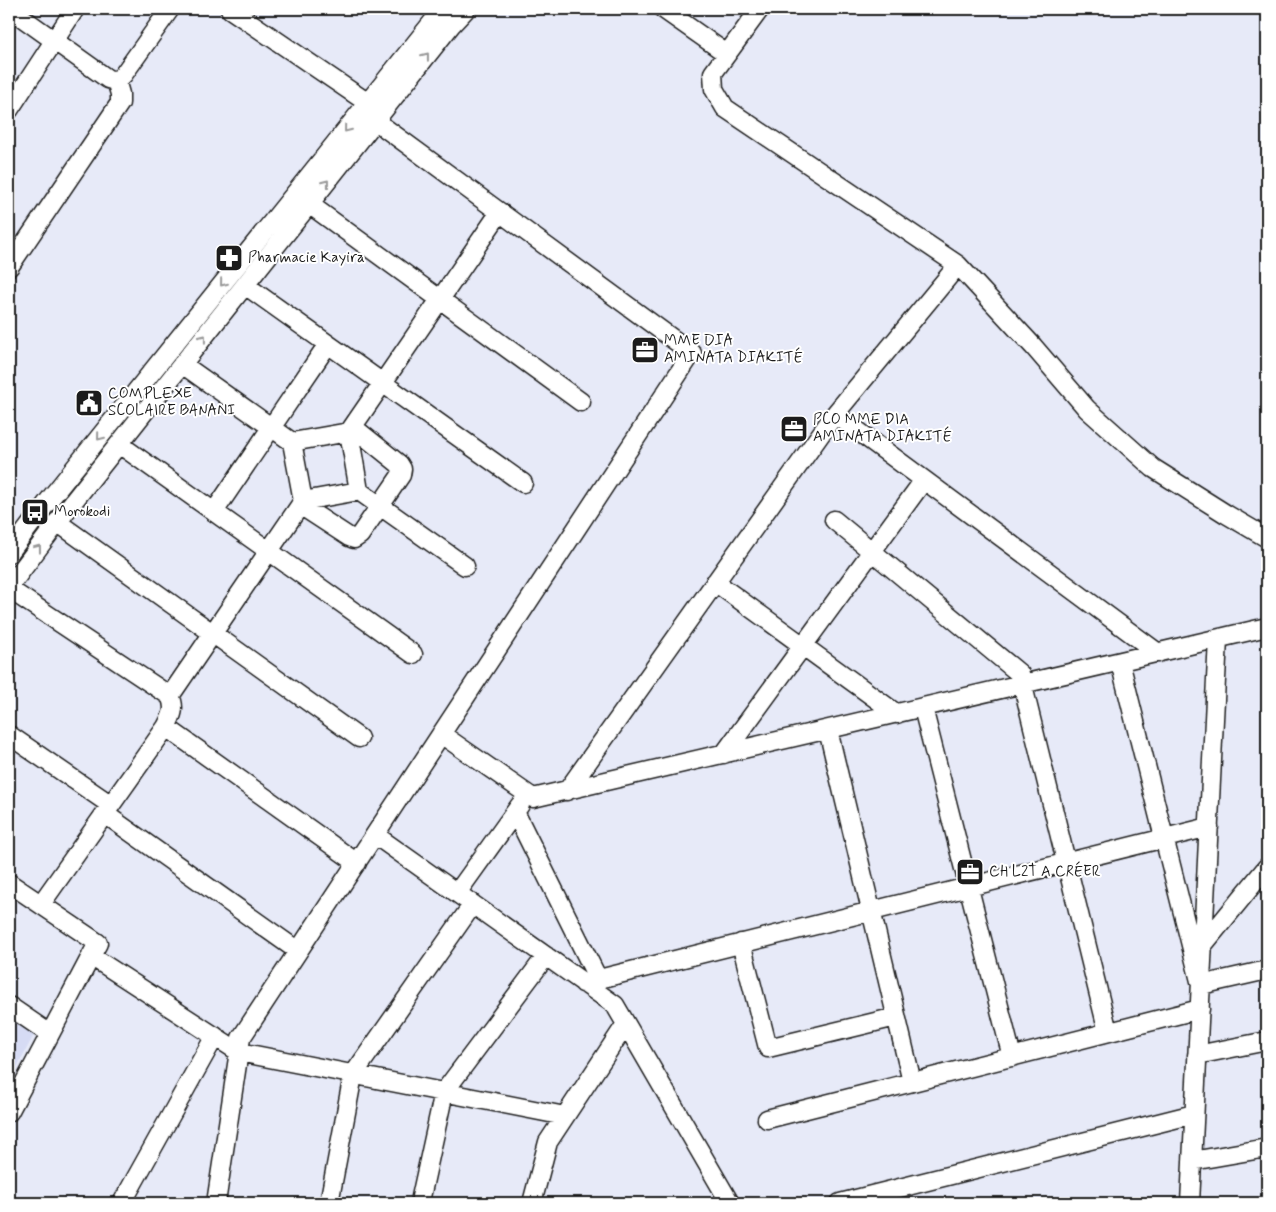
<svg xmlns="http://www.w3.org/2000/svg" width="1276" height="1212" font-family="Mynerve,sans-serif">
  <rect width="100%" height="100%" fill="#e7eaf8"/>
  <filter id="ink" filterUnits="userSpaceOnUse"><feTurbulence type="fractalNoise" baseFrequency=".02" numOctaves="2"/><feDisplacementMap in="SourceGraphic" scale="10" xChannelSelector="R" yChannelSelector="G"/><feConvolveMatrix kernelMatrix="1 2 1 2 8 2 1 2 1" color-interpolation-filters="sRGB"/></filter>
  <g filter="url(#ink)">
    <path fill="#d6dbf4" d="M9 1014 37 1029 9 1082Z"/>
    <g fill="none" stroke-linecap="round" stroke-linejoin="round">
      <defs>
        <path id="minor" d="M10 9 108 79C114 81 119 80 123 75L170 9
          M230 9 368 103
          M663 9 727 54
          M760 9 713 73 714 89 725 108 958 265 1033 346 1087 409 1153 468 1226 514 1267 538
          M9 110 75 9
          M309 204 581 402
          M9 267 120 103V94L116 80
          M245 285 523 483
          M182 364 292 442
          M835 414 1158 653
          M349 432 500 212
          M119 444 413 654
          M359 491 465 566
          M300 505 349 537 354 539 360 535 401 475 402 469 399 464 353 427
          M214 512 328 344
          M834 520 1020 674 1108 1032
          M57 522 359 738
          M9 553 53 495 443 9
          M715 582 897 714
          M9 587 69 507 452 24 466 9
          M9 589 170 696C176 708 172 716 166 727L41 904
          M1120 662 1201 985 1267 970
          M170 696 303 501 359 491 349 432 292 442 303 501
          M923 708 1012 1057
          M166 727 357 863
          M828 730 912 1082
          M441 734 533 798 1267 627
          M9 735 111 805
          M724 754 924 480
          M567 791 835 414 958 265
          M515 812 598 979
          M105 814 298 951
          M375 835 615 1005 730 1203
          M9 883 98 943 9 1112
          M457 893 520 805
          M741 943 768 1048 896 1017
          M1203 945 1267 867
          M91 956 239 1052 565 1116
          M583 983 1209 827
          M9 1006 50 1034
          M1197 1055 1267 1041
          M767 1119 1200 1009
          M1192 1161 1267 1148
          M122 1203 215 1036
          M216 1203 241 1038 692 353 385 128
          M329 1203 353 1075 473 904
          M421 1203V1197L444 1092 546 956
          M532 1203 548 1142 626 1024
          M840 1203 1194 1114
          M1190 1203 1218 639"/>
      </defs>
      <use href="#minor" stroke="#1c1c1c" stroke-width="21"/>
      <use href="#minor" stroke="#fff" stroke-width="18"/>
    </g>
    <defs><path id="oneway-chevron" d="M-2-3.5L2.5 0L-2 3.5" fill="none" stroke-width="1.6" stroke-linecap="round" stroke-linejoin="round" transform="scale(1.25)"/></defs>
    <g stroke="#999">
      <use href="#oneway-chevron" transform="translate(426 56) rotate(-52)"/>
      <use href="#oneway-chevron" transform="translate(347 129) rotate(129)"/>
      <use href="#oneway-chevron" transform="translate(326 183) rotate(-52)"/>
      <use href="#oneway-chevron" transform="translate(223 283) rotate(129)"/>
      <use href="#oneway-chevron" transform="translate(203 338) rotate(-52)"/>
      <use href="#oneway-chevron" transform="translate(100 437) rotate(129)"/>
      <use href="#oneway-chevron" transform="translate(38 548) rotate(-53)"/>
    </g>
  </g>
  <defs>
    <symbol id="pharmacy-square" viewBox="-11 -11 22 22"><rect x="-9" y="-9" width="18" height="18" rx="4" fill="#1c1c1c" stroke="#fff"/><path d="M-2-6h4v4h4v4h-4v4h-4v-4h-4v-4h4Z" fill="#fff"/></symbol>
    <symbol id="office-square" viewBox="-11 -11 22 22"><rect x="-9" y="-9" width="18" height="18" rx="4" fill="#1c1c1c" stroke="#fff"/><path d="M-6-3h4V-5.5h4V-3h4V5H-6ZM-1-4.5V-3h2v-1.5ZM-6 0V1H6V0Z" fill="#fff"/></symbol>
    <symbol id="civic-square" viewBox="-11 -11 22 22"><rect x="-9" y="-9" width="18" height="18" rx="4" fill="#1c1c1c" stroke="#fff"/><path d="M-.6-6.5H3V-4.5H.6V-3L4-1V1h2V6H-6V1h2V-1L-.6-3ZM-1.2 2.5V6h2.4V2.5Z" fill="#fff"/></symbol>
    <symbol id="bus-square" viewBox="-11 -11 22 22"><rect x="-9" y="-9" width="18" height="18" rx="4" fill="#1c1c1c" stroke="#fff"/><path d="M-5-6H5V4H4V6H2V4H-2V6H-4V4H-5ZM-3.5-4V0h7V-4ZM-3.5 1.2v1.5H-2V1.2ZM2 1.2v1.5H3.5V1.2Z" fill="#fff"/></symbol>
  </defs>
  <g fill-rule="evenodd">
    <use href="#pharmacy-square" x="213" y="242" width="32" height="32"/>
    <use href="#office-square" x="629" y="334" width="32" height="32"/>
    <use href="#civic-square" x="73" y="387" width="32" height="32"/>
    <use href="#office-square" x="778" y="413" width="32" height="32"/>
    <use href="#bus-square" x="19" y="496" width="32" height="32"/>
    <use href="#office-square" x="954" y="856" width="32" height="32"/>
  </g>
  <g text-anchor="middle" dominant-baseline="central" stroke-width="4" stroke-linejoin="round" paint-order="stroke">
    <g font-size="15" fill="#1c1c1c" stroke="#fff" text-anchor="start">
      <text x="248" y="258">Pharmacie Kayira</text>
      <text x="664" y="341">MME DIA<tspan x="664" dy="17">AMINATA DIAKITÉ</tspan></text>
      <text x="108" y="394">COMPLEXE<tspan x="108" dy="17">SCOLAIRE BANANI</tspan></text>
      <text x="813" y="420">PCO MME DIA<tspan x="813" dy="17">AMINATA DIAKITÉ</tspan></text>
      <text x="54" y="512">Morokodi</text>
      <text x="989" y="872">CH L2T A CRÉER</text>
    </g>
  </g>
  <rect width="1276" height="1212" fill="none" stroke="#fff" stroke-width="30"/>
  <rect x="15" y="15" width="1246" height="1182" fill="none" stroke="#1c1c1c" stroke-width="2" filter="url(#ink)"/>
</svg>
